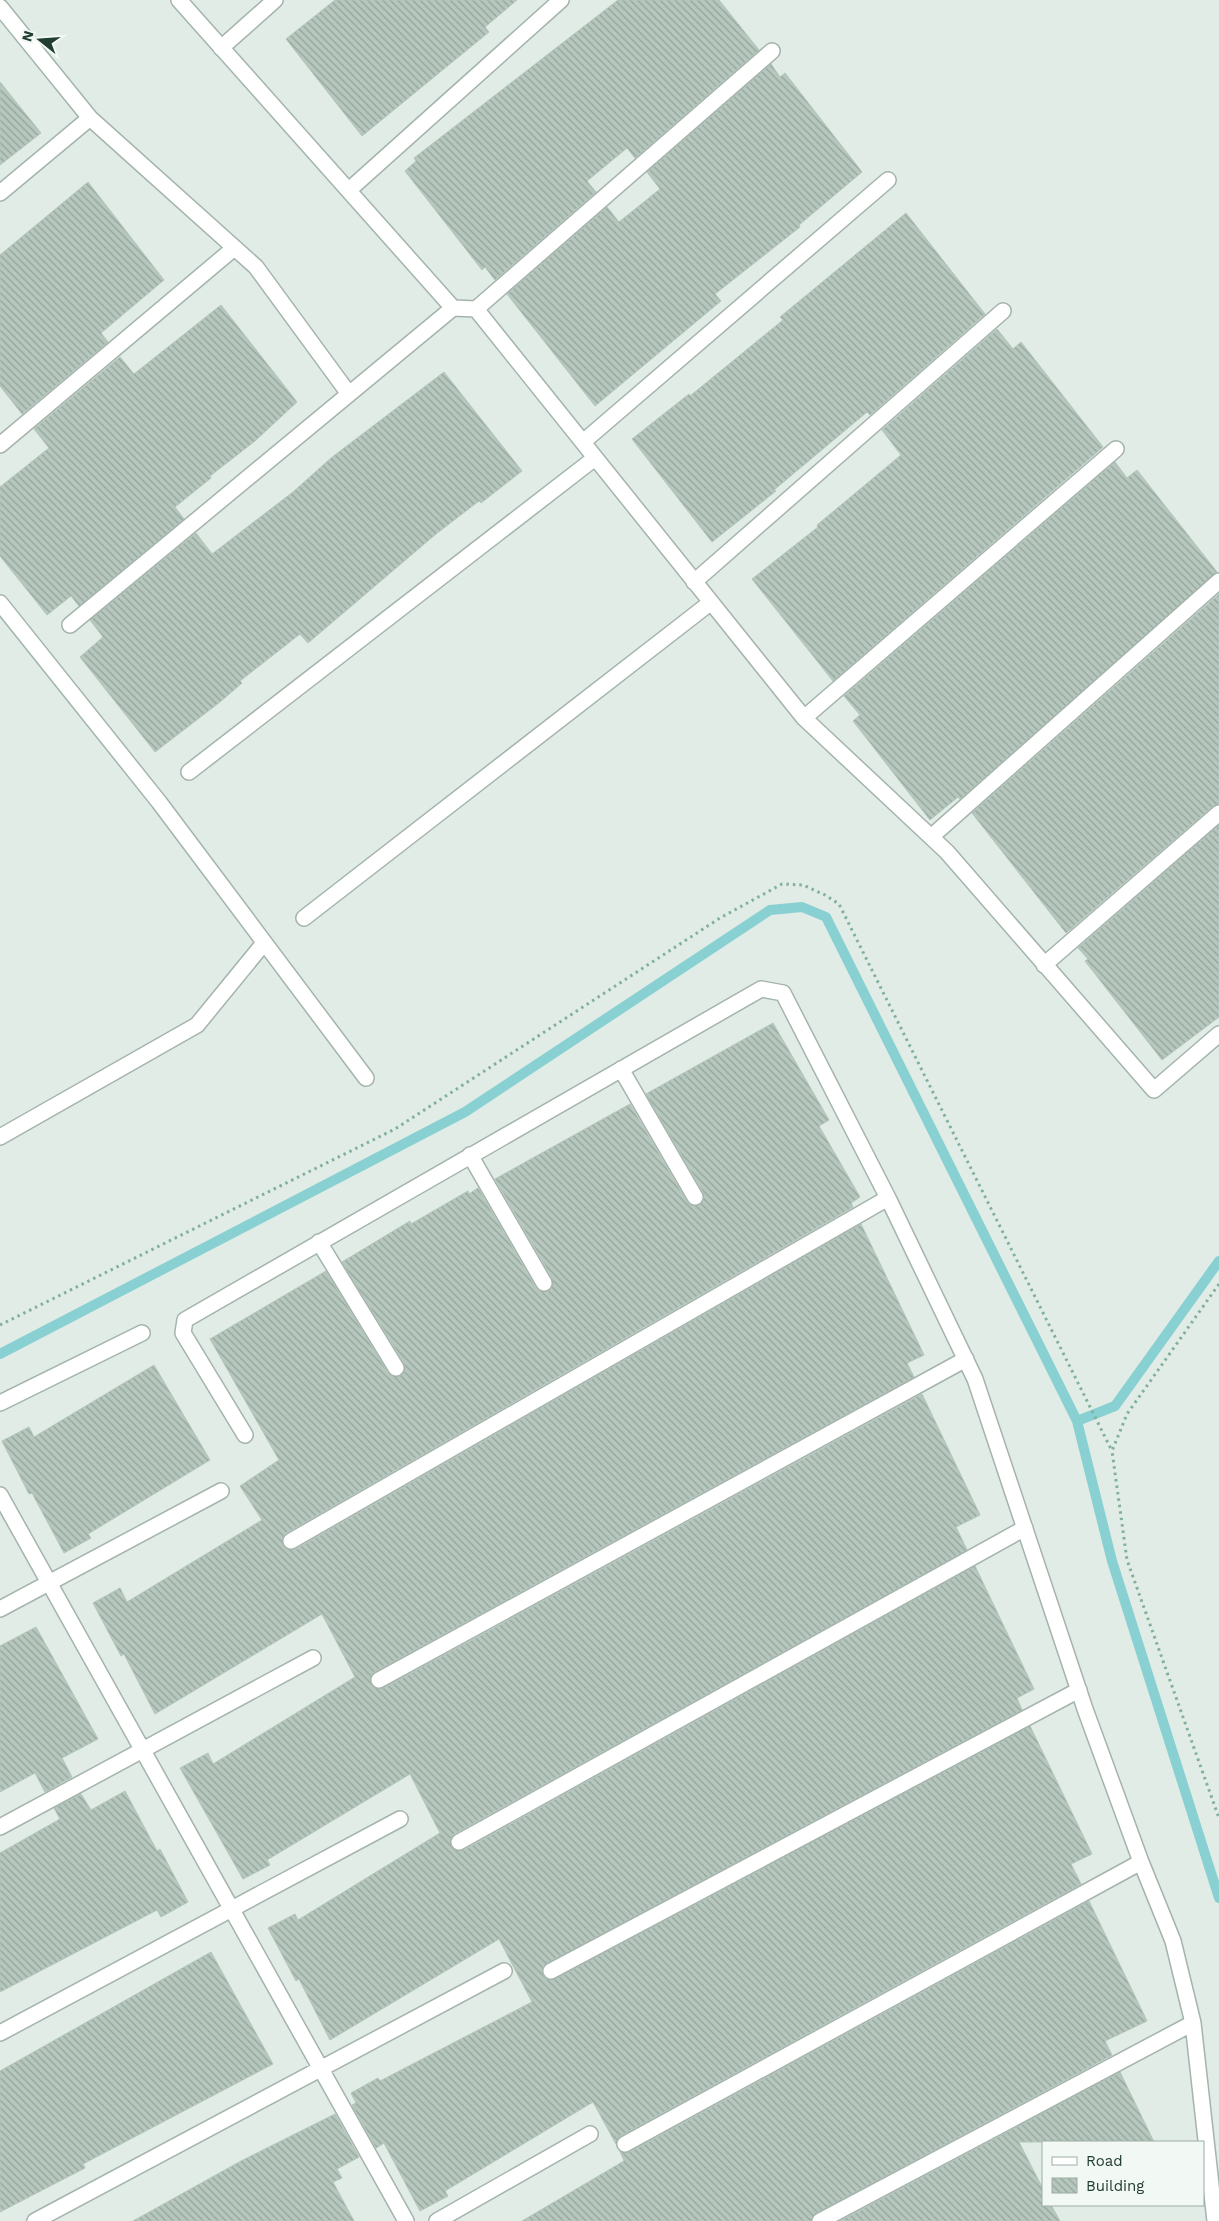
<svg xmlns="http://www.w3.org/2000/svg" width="1219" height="2221" font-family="'Work Sans',sans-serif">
  <defs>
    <pattern id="building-back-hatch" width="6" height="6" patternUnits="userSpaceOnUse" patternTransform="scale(1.25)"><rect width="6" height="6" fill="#b6c7be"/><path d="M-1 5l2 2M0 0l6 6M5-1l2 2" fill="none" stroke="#94a39b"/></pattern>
  </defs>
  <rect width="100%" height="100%" fill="#e1ece6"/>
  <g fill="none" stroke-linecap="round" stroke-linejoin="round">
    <path stroke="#88d0d2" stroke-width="10" d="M0 1354 465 1112 770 910 802 907 826 917 1077 1421 1112 1561 1219 1898
      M1077 1421 1115 1406 1219 1261"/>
  </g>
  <path fill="url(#building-back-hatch)" stroke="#b3c6bc" d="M335 0H517L485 27 489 32 362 136 286 39Z
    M618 0H719L759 50 635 158 627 148 587 181 596 192 495 280 485 267 482 270 405 171 416 161 414 158Z
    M771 64 780 77 785 73 862 172 799 225 800 227 715 294 721 301 595 406 507 294 607 207 619 222 660 189 647 172Z
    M0 82 41 133 0 165Z
    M88 182 164 280 101 333 108 342 22 414 0 386V255Z
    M906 213 985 314 870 415 867 412 774 490 776 491 712 542 632 439 689 394 690 396 783 320 780 317Z
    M221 305 297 402 255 441 210 476 211 478 175 507 184 519 79 606 71 596 47 615 0 556V487L49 448 34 429 120 357 134 374Z
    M997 329 1013 349 1021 342 1103 447 833 681 752 579 818 527 817 525 901 455 882 430Z
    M444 372 522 471 481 503 479 501 436 534 308 643 300 634 240 681 242 683 220 702 155 752 80 657 103 637 90 620 196 533 212 554 293 492 331 458Z
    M1115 462 1127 478 1137 470 1217 572 960 799 958 797 930 820 853 721 860 715 844 696Z
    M1219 594V804L1213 806 1066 933 972 813Z
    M1219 825V1017L1162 1060 1085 961 1088 959 1078 948Z
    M773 1023 829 1120 819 1126 860 1197 851 1203 853 1207 286 1533 283 1537V1545L287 1549H296L861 1224 924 1355 907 1363 914 1377 374 1672 371 1676V1684L375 1688H384L922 1394 980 1515 956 1527 967 1550 454 1834 451 1838V1846L455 1850H464L975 1566 1034 1689 1017 1698 1022 1710 547 1963 543 1966V1975L546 1979H555L1030 1726 1092 1854 1071 1864 1081 1884 620 2136 616 2144 593 2102 445 2191 448 2196 420 2211 384 2143 376 2148 352 2105 356 2103 351 2093 378 2078 380 2081 532 2002 499 1939 330 2040 299 1979 296 1981 268 1928 295 1914 298 1920 440 1833 410 1774 267 1860 270 1865 243 1879 180 1768 208 1753 213 1764 355 1677 322 1614 155 1714 124 1654 121 1656 93 1603 120 1588 127 1602 262 1520 240 1486 279 1460 210 1339 326 1271 388 1373 392 1376H400L404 1372V1363L342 1262 410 1221 411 1224 468 1191 469 1194 478 1188 536 1288 540 1291H548L552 1287V1278L495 1179 630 1104 687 1202 691 1205H699L703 1201V1192L646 1094Z
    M154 1365 210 1460 88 1534 91 1538 64 1553 32 1493 29 1494 2 1441 29 1427 34 1437Z
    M36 1627 98 1739 62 1758 72 1777 45 1792 35 1773 0 1792V1646Z
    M125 1791 157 1851 160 1849 188 1902 161 1917 157 1910 0 1992V1853L60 1819 54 1808 81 1794 91 1810Z
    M1089 1901 1147 2021 1105 2041 1112 2055 816 2213 811 2221H522L624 2161 620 2151 630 2152Z
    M211 1952 273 2064 83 2164 85 2168 0 2212V2071Z
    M1120 2072 1154 2142H1019L1043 2189V2205H1051L1060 2221H840Z
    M335 2114 359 2157 337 2169 342 2178 333 2182 354 2221H133L241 2161Z"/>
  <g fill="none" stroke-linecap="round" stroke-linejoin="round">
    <defs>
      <path id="minor" d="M179 0 453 308 476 309 804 718 947 852 1154 1090 1219 1034
        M0 7 90 118 256 267 349 394
        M221 48 275 0
        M349 190 561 0
        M0 193 90 118
        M476 309 772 51
        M583 442 888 180
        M0 445 233 249
        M694 582 1003 311
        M0 603 159 802 366 1078
        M70 625 453 308
        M804 718 1116 449
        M189 772 595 458
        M931 837 1219 581
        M304 918 710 603
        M1044 965 1219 813
        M621 1069 695 1197
        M0 1137 197 1025 264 943
        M470 1155 544 1283
        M319 1242 396 1368
        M0 1403 142 1333
        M245 1435 183 1333 185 1320 761 989 783 993 888 1198 975 1379 1085 1709 1141 1862 1173 1941 1193 2023 1215 2221
        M0 1495 406 2221
        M291 1541 888 1198
        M0 1609 221 1491
        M379 1680 966 1359
        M0 1827 313 1658
        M459 1842 1025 1528
        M551 1971 1079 1690
        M0 2033 400 1819
        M625 2144 1141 1862
        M35 2221 504 1971
        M437 2221 590 2134
        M820 2221 1193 2023"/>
    </defs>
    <use href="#minor" stroke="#a4b4ac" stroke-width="18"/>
    <path stroke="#81b09b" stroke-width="3" stroke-dasharray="2.5 4" stroke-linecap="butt" d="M1219 1284 1127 1414 1112 1451 1127 1560 1219 1818
      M0 1325 395 1129 720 918 782 884 803 885 825 895 839 904 1112 1451"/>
    <use href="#minor" stroke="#fff" stroke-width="15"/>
  </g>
  <rect x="1042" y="2141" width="162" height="65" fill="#f2f8f4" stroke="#9eada6"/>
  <rect x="1052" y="2157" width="25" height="8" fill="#ffffff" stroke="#9eada6"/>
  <text x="1086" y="2166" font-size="15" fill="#213d32">Road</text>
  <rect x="1052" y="2178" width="25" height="15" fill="url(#building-back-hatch)" stroke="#9eada6"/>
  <text x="1086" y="2191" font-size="15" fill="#213d32">Building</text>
  <g transform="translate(40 40) rotate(287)" stroke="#f2f8f4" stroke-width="4" paint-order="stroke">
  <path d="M0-4L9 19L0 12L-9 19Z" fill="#213d32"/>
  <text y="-8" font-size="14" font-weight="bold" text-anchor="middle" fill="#213d32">N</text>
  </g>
</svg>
